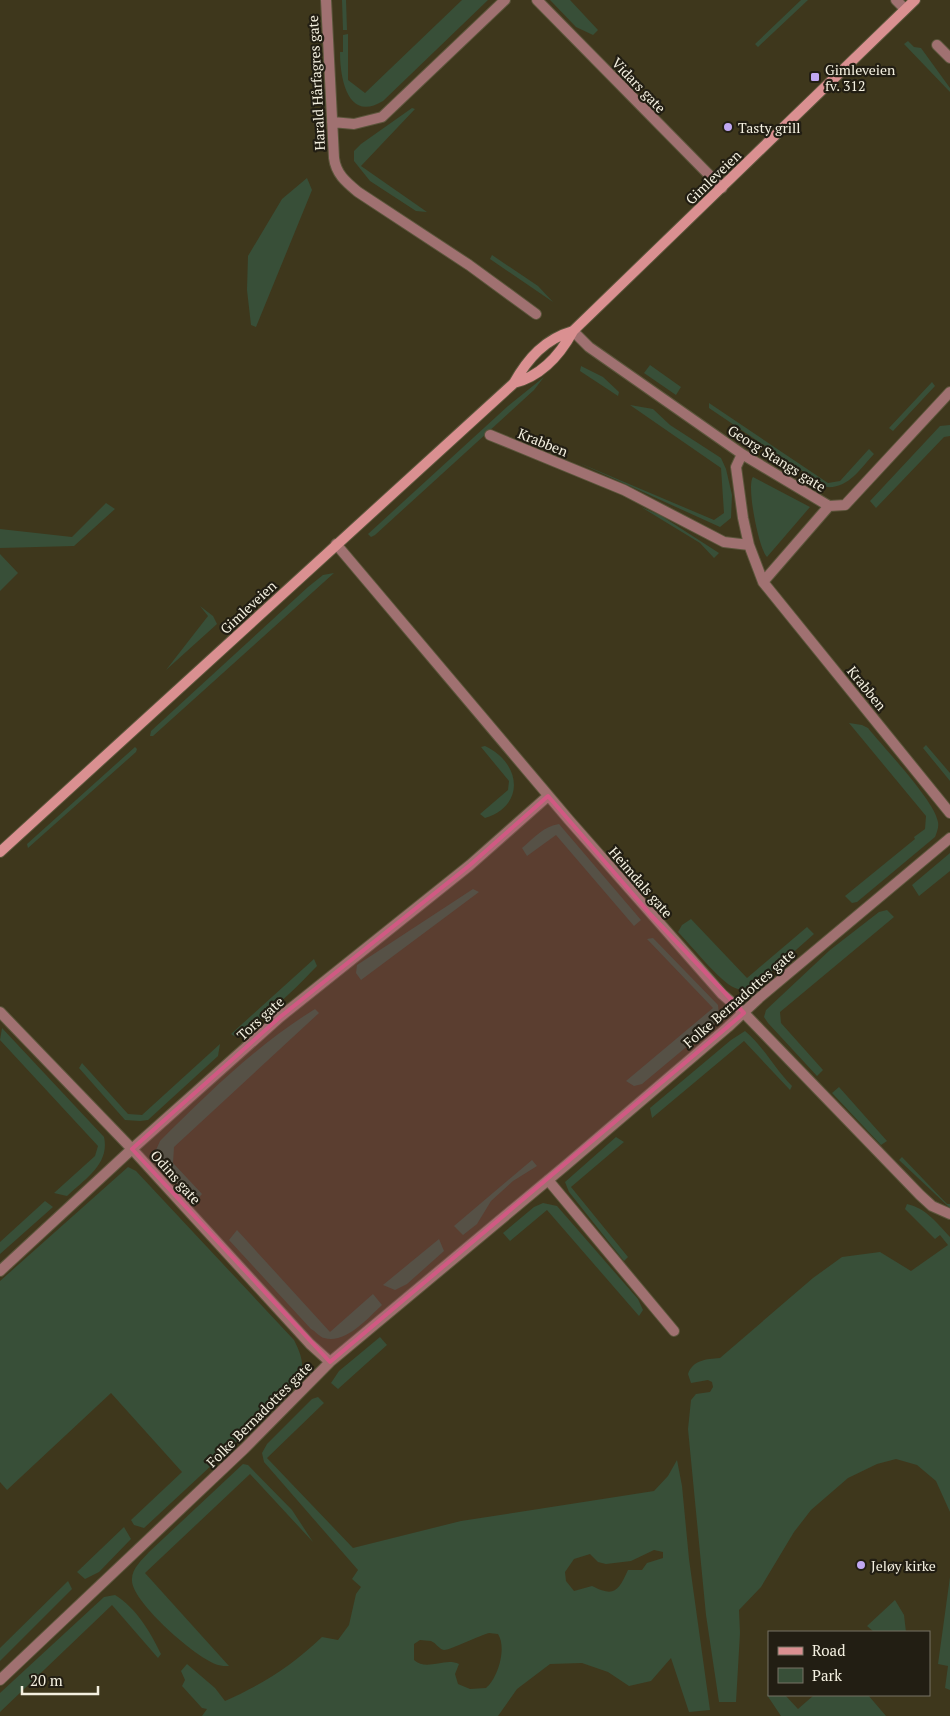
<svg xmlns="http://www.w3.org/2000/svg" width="950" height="1716" font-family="'PT Serif',serif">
  <rect width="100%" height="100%" fill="#3e371c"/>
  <path fill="#384f38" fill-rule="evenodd" d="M342 0H346L347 30H343Z
    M462 0H488L383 101C347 123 340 77 340 52H343V35L348 34V80L365 93Z
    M550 0H570L598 30 593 35 576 27Z
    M801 0H808L758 47 755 44Z
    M908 41 914 47 921 48 950 88V92L904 44Z
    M412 108 415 109 361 166 427 212 416 211 370 181 354 161V151L361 144Z
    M307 178 312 190 256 327 251 325 247 290 248 256 282 199Z
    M492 255 538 286 553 302 490 259Z
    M650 365 681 387 676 395 644 373Z
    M581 366 603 377 619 392 618 396 580 371Z
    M544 377 534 390 375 535 371 537 368 534 508 406Z
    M932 382 935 386 893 431 889 428Z
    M709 403 828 483 840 481 869 449 874 454C860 469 848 489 826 487L709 408Z
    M630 405 653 409 670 425 721 458 726 469 732 495 731 518 720 527 577 462 714 520 724 513 721 468Z
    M950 425V436L944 437 876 508 870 501 940 426Z
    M753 477 810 507 767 557C759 550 746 485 753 477Z
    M106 503 115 509 74 546 0 548V529L72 537Z
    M641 507 660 515 719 553 714 558 700 543Z
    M0 554 18 573 0 591Z
    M334 573 153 736H150L151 731 308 587 323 575Z
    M200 606 213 616 217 624 166 670 208 616Z
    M849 723 862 725 868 728C883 747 935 801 938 822 939 827 937 832 935 837L857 902 852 903 845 896 915 839 914 837 925 829 926 816Z
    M926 745 950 773V781L923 748Z
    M485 746C520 762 527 805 485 818L480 814 508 790 509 781 481 747Z
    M135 747 137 749 136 752 28 848 27 844Z
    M559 824 641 920 634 926 556 835 527 856 522 848C534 838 544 826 559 824Z
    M950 853V871L919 896 912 885Z
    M473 889 479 892 361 980 356 973 357 965Z
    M887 910 894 917 780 1012 781 1023 823 1070 817 1076 768 1023 764 1017 766 1010 830 950 879 912Z
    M691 919 747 978 807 927 814 934 754 987C748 988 741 991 735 988 720 982 691 945 678 932L682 925Z
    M653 938 718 1005 719 1015 715 1023 642 1084 634 1086 626 1081 713 1008 647 939Z
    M314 959 317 966C292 992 266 1018 234 1036L231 1034Z
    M315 1009 319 1013 174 1147 173 1163 202 1194 195 1202 163 1169 156 1150 160 1141C207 1094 258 1044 315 1009Z
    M2 1028 104 1137C110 1164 85 1179 67 1196L54 1193 95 1156 98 1146 0 1040Z
    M745 1031C764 1047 774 1068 792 1086L790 1090 744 1041 652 1118 650 1108 731 1040Z
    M220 1044 218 1056 148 1120 140 1121 125 1120 79 1068 82 1063 128 1114 142 1115Z
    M839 1087 887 1141 881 1145 832 1093Z
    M616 1137 624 1142 571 1187 628 1257 624 1261 569 1192 565 1182Z
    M902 1157 947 1204H950V1208L899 1160Z
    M532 1160 537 1166 513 1181 491 1201 477 1224 463 1235 454 1226Z
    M128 1167 136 1171 294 1340C309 1369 302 1377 282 1400L144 1528 134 1525 131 1520 182 1472 111 1393 7 1490 0 1482V1281Z
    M45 1201 53 1207 0 1254V1242Z
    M543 1203 557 1206 638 1299 643 1310 639 1316 547 1210 510 1241 503 1233 534 1207Z
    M907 1204C926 1208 938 1224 950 1237V1512L936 1481 917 1465 896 1459 877 1464 848 1478 811 1510 794 1532 761 1587 739 1610 740 1633 736 1702H719L706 1615 688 1429 691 1400 696 1394 710 1392 713 1387 712 1382 708 1380 691 1383 688 1374C693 1360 706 1359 720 1358L813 1278 842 1257 880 1252 911 1271 948 1245 940 1235 935 1239 905 1209Z
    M237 1230 330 1332 373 1294 382 1305C369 1317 345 1345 324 1338 320 1337 315 1331 311 1329L229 1240Z
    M439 1239 444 1251 407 1284 395 1290 383 1285Z
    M380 1337 387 1345 338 1389 331 1383 339 1371Z
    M318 1397 324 1403 267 1458 353 1548 461 1521 654 1491 668 1476 677 1460 682 1486 689 1559 710 1710 689 1712 671 1658 651 1681 629 1686 608 1672 582 1663 550 1664 517 1689 498 1716H202L207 1709 202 1708 182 1686 185 1680 181 1671 187 1664 215 1688 225 1701C265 1683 290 1667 322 1637L338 1640 349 1625 356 1594 361 1587 352 1579 358 1570 264 1462 262 1453 267 1444 312 1399ZM654 1550 663 1552V1558L647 1563 642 1570H628C618 1592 614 1597 592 1586L574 1591 566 1581 565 1572 574 1559 590 1554 598 1562 606 1564 631 1561ZM489 1633 498 1634C507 1648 498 1678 486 1688L470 1689 458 1684 455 1674 459 1664C444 1657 427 1672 414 1660V1644L420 1640 431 1641C436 1643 439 1649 444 1650 447 1651 481 1635 489 1633Z
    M243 1464 248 1465 292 1510 313 1542 250 1474 145 1573 229 1666C226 1666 221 1666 218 1665 197 1659 133 1603 132 1581 131 1569 142 1560 149 1552Z
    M124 1527 131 1539 99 1572 85 1579 77 1572Z
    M950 1577V1690L945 1688 948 1666 938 1664Z
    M68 1581 72 1589 0 1661V1648Z
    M115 1595C136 1608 150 1631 161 1654L158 1658 112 1605 0 1712V1693L104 1597Z
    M895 1600 904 1615 906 1632H874L867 1626Z
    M769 1693 785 1695 798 1709 814 1695H868L886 1716H781L767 1695Z"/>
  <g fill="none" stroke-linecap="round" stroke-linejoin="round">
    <defs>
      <path id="minor" d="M326 0 334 158C336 174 346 182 358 192L469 265 536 314
        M537 0 722 188
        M896 0 905 9
        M937 45 950 58
        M332 122 354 124 382 117 505 0
        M573 331 589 347 742 454 829 506 845 505 950 392
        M490 435 624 490 724 542 749 545
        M742 454 736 467 743 518 749 545 763 582 950 813
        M336 544 569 820 722 994 744 1013 920 1195 932 1206 950 1214
        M763 582 829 506
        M0 1012 132 1149 310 1344 330 1362
        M548 1180 674 1331
        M0 1271 132 1149 280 1017 470 865 548 796
        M0 1680 244 1449 330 1362 565 1166 728 1027 759 998 950 838"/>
      <path id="secondary" d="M514 383C541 376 560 355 573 331L915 0
        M0 852 514 383C528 358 545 339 573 331"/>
    </defs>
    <use href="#minor" stroke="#5b553b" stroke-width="12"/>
    <use href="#secondary" stroke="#5b553b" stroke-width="12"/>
    <use href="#minor" stroke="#a07171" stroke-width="10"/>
    <use href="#secondary" stroke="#da9091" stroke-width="10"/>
  </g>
  <path fill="#d15983" fill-opacity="0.2" stroke="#d15983" stroke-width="4" stroke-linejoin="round" d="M548 796 650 914 744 1013 330 1362 132 1149 280 1017 470 865Z"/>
  <g fill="#c1a8f3" stroke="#221e13" stroke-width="2">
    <rect x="810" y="72" width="10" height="10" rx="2.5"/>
    <circle cx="728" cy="127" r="5"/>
    <circle cx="861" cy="1565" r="5"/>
  </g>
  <g text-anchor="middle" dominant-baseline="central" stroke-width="4.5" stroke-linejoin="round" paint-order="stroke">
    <g font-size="14" fill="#f4f0e0" stroke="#221e13" text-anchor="start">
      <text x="825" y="69">Gimleveien<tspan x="825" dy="16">fv. 312</tspan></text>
      <text x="738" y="127">Tasty grill</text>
      <text x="871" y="1565">Jeløy kirke</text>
    </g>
    <g font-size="14" fill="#f4f0e0" stroke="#221e13">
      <text transform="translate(316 83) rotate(-93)">Harald Hårfagres gate</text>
      <text transform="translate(639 85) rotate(46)">Vidars gate</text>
      <text transform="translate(713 177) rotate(-44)">Gimleveien</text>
      <text transform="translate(543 442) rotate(22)">Krabben</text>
      <text transform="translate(777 458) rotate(32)">Georg Stangs gate</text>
      <text transform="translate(248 607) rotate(-43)">Gimleveien</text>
      <text transform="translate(867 688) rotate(51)">Krabben</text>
      <text transform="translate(641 882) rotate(49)">Heimdals gate</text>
      <text transform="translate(739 998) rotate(-41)">Folke Bernadottes gate</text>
      <text transform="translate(260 1018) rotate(-42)">Tors gate</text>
      <text transform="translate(176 1177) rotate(48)">Odins gate</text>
      <text transform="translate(259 1414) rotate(-45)">Folke Bernadottes gate</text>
    </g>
  </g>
  <rect x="768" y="1631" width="162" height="65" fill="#221e13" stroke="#767265"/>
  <rect x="778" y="1647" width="25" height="8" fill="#da9091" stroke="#767265"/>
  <text x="812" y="1656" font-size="15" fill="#f4f0e0">Road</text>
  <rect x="778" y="1668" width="25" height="15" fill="#384f38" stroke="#767265"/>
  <text x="812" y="1681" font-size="15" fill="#f4f0e0">Park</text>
  <path d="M22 1686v8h76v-8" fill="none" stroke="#f4f0e0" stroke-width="2.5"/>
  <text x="30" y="1686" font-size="15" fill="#f4f0e0" stroke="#221e13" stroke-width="4" paint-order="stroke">20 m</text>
</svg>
